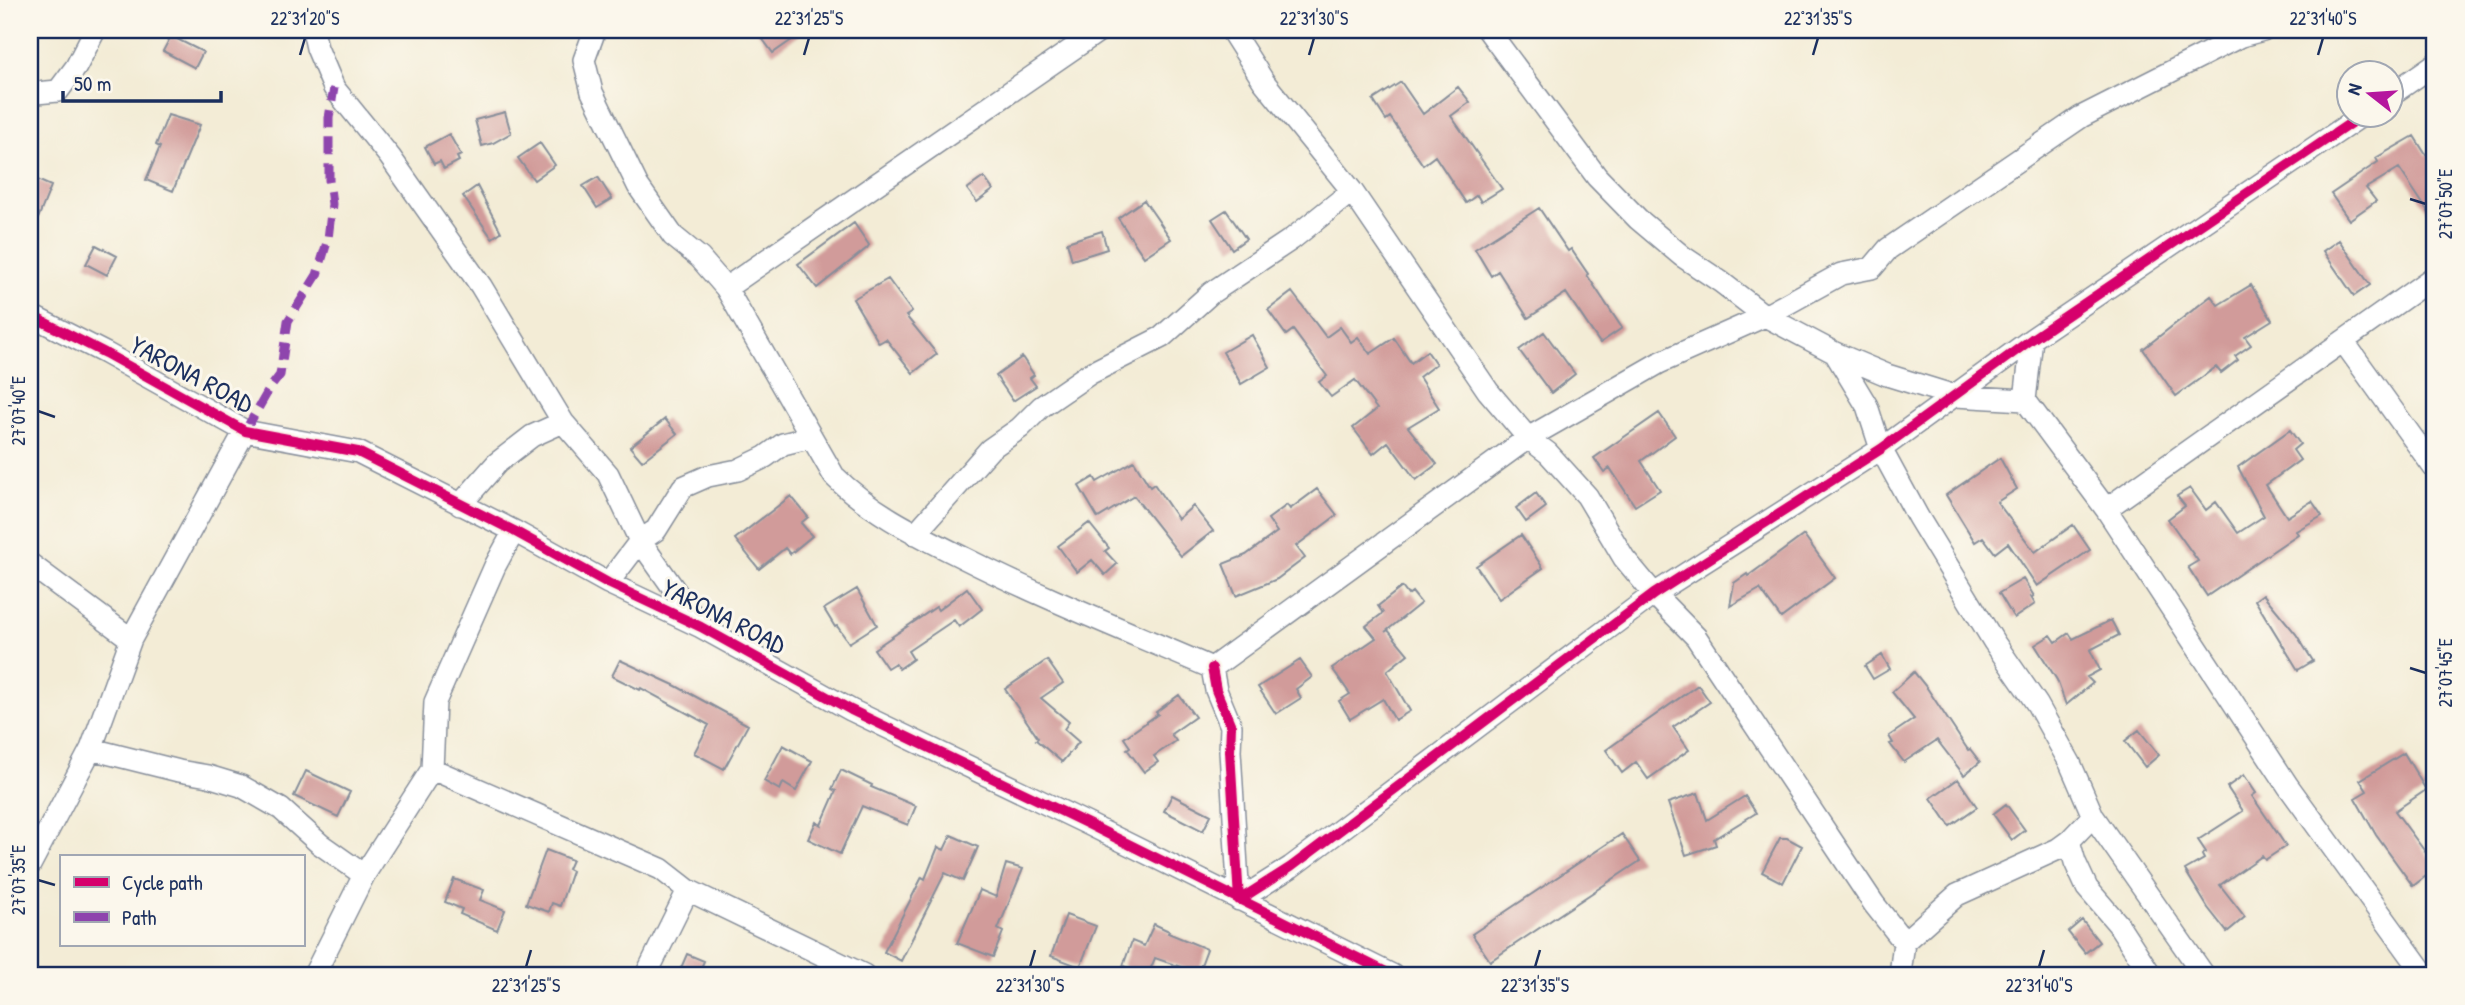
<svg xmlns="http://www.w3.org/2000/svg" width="2465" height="1005" font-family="'Patrick Hand',sans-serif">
  <rect width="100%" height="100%" fill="#fbf7ec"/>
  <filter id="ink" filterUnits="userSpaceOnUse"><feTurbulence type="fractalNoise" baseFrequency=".0143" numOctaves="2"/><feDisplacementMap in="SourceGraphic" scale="14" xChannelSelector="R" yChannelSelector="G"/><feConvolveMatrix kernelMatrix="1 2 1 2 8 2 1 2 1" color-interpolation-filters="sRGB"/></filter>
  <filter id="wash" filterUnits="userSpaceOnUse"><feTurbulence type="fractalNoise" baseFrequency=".00686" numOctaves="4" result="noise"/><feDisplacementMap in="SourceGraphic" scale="28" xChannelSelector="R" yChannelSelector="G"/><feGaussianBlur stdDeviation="1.57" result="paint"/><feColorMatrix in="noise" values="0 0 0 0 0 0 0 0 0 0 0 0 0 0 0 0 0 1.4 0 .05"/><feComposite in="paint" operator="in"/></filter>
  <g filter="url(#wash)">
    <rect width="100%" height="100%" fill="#f3ecd6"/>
    <g id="blocks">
      <path fill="#d19b9a" d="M756 30H806L773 53Z
        M171 36 203 52 195 68 163 51Z
        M1401 82 1423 114 1458 87 1470 102 1451 116 1502 189 1481 202 1477 195 1466 203 1435 156 1423 165 1390 117 1386 120 1373 100Z
        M505 112 511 133 493 143 482 146 475 120Z
        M168 115 200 125 173 191 146 180 160 147 156 145Z
        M449 134 461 155 457 157 459 161 444 169 440 161 434 164 425 147Z
        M2414 136 2426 155 2429 153 2435 161V222L2399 168 2366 188 2376 201 2349 220 2331 194 2378 162 2376 158Z
        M540 143 555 165 534 180 518 158Z
        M598 177 612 199 597 208 583 186Z
        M984 177 993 190 977 202 967 189Z
        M35 179 51 186 31 236 30 192Z
        M477 186 501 232 492 238 463 196Z
        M1144 200 1171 239 1144 257 1118 218Z
        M1539 208 1568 251 1571 249 1588 274 1587 275 1622 328 1600 343 1566 293 1528 318 1498 271 1491 276 1475 249Z
        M1226 210 1246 239 1232 249 1212 219Z
        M854 223 869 245 867 248 817 288 798 264Z
        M1102 231 1107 249 1072 260 1067 242Z
        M2339 240 2370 285 2354 296 2323 251Z
        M96 245 117 256 107 275 86 264Z
        M888 279 912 312 906 316 937 354 913 373 886 339 879 343 853 299Z
        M2251 285 2272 320 2245 337 2251 345 2235 356 2238 360 2221 373 2216 367 2176 396 2143 349 2211 296 2218 305Z
        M1292 292 1326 337 1340 327 1351 342 1358 337 1370 354 1394 338 1411 363 1427 351 1436 364 1419 377 1439 408 1408 427 1437 464 1416 480 1388 442 1373 454 1353 428 1377 409 1355 380 1331 397 1319 382 1327 376 1293 330 1286 335 1268 310Z
        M1544 332 1575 374 1551 393 1519 350Z
        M1252 335 1270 367 1241 384 1223 352Z
        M1022 357 1034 375 1030 378 1036 386 1013 401 996 376Z
        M1659 413 1675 436 1641 461 1660 490 1635 506 1610 468 1604 472 1594 458Z
        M665 419 677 434 642 461 630 447Z
        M2290 430 2300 444 2293 450 2300 460 2266 485 2287 517 2312 501 2322 516 2296 531 2298 534 2207 596 2188 567 2198 561 2168 519 2185 506 2177 496 2190 488 2206 510 2216 502 2238 533 2264 516 2238 467Z
        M2000 458 2017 489 1997 502 2035 552 2073 525 2090 550 2037 586 2008 543 1995 553 1983 537 1975 542 1946 495Z
        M1134 461 1150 487 1154 484 1178 519 1193 506 1213 531 1181 556 1134 496 1098 518 1079 486 1094 477 1097 482Z
        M1317 489 1337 515 1296 546 1305 558 1277 579 1236 596 1223 564 1246 555 1277 532 1268 519 1287 505 1290 509Z
        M1536 493 1546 507 1526 522 1516 508Z
        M791 496 808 517 801 523 812 536 790 554 785 548 759 569 735 539Z
        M1089 523 1109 548 1105 551 1117 564 1105 575 1092 560 1077 572 1058 546Z
        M1521 535 1543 568 1499 599 1476 566Z
        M1804 535 1835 578 1781 618 1760 589 1730 606 1734 583 1747 574 1748 576Z
        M2023 579 2034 596 2031 597 2035 604 2014 618 1999 593Z
        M1402 587 1408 595 1412 592 1421 603 1385 632 1388 630 1408 654 1387 671 1410 711 1395 720 1383 699 1350 719 1339 701 1350 694 1332 668 1376 638 1366 626 1383 613 1378 606Z
        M967 588 982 609 959 627 954 620 908 651 913 659 899 669 895 663 887 668 874 649 936 607 938 610Z
        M857 589 877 625 849 643 837 626 835 627 824 609Z
        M2263 594 2296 634 2313 661 2298 670 2255 600Z
        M2111 620 2119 635 2090 650 2100 670 2087 677 2093 683 2066 705 2057 680 2035 645 2051 635 2056 642 2069 633 2073 639Z
        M1882 655 1890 669 1873 679 1865 666Z
        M620 660 676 686 748 725 724 769 694 753 709 725 641 688 640 690 612 676Z
        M1047 660 1063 683 1041 698 1069 722 1064 729 1079 742 1062 762 1036 740 1038 738 1005 689Z
        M1300 660 1312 677 1296 689 1301 698 1276 714 1258 687Z
        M1914 672 1927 688 1968 750 1970 749 1980 762 1964 775 1937 740 1904 762 1890 744 1893 743 1889 736 1914 719 1892 692Z
        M1698 685 1710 702 1673 727 1689 750 1648 779 1636 762 1622 773 1606 750Z
        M1179 695 1195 717 1171 734 1176 741 1154 756 1158 762 1144 772 1127 749 1130 747 1124 738 1158 714 1156 712Z
        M2139 730 2159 755 2145 767 2125 741Z
        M783 745 812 761 796 791 783 783 780 790 764 781Z
        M2404 753 2426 790 2395 811 2435 865V869L2413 886 2376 835 2355 798 2367 791 2360 780Z
        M841 770 872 785 871 787 916 806 908 825 862 806 840 854 808 839 816 822 821 825 836 791 832 789Z
        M306 771 350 792 338 817 294 796Z
        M2244 775 2256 793 2252 796 2286 846 2265 860 2262 856 2220 885 2245 917 2227 932 2208 908 2185 870 2204 859 2202 855 2206 852 2198 840 2243 811 2227 787Z
        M1958 779 1977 807 1950 826 1931 798Z
        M1698 793 1707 820 1745 796 1756 813 1714 839 1716 845 1686 855 1668 803Z
        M1172 795 1211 815 1203 831 1164 811Z
        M2006 804 2025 830 2012 840 1993 814Z
        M1622 834 1640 861 1490 961 1472 934Z
        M951 835 978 847 963 881 945 873 901 961 884 952 922 877 925 879 938 847 944 850Z
        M1780 838H1787L1802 846 1783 883 1762 872Z
        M546 850 572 860 568 869 572 871 560 906 552 903 549 912 526 904Z
        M1006 864 1023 869 998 929 1003 932 993 957 957 943 980 890 996 897Z
        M454 879 484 890 480 900 505 910 497 930 460 914 462 909 445 902Z
        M1066 915 1096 926 1080 967 1051 956Z
        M2082 920 2099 942 2085 953 2068 932Z
        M1154 924 1169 931 1168 933 1207 949 1198 973 1155 958 1148 975 1123 966 1132 941 1144 946Z
        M687 954 704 961 698 975H678Z"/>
    </g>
  </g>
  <g filter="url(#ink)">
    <use href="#blocks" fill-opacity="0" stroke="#878e9a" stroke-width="2"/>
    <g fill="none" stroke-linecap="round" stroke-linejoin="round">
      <defs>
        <path id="minor" d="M313 30 317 48 334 88 390 157 481 286 563 422 608 474 640 541 698 623
          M595 30 584 60 592 92 638 186 673 236 700 258 726 288 834 476C870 512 918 535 964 558 1045 599 1129 632 1212 668
          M1231 30 1264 82 1352 191 1488 391 1528 438 1548 453 1587 496 1624 558 1654 594 1696 637 1874 904 1904 942
          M1488 30 1597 177 1638 219 1682 256 1721 282 1765 316 1835 353 1887 375 1955 396 2025 400
          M30 89 36 93 58 91 76 67 95 30
          M2392 94 2435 64
          M726 288 1100 30
          M30 315 105 353 245 431 358 452 514 531 608 583 701 627 851 710 1088 824 1392 975
          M2032 339 2025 400 2106 509 2288 786 2425 975
          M2343 341 2435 469
          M1835 353 1867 406 1881 449 1918 517 1994 642 2037 704 2070 763 2093 816 2204 975
          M460 505 497 463 532 436 563 422
          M2106 509 2435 276
          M915 534 990 449 1020 428 1041 407 1089 374 1162 337 1211 293 1292 239 1352 191
          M30 564 131 639
          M608 583 640 541 656 530 683 487 708 476 738 470 765 457 783 444 811 437
          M1212 668 1216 690 1231 726 1230 751 1239 900 1291 867 1654 594 1881 449 2032 339 2361 116
          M1212 668 1528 438 1659 363 1765 316 1841 274 1872 268 1888 249 2081 117 2241 36 2263 30
          M91 749 179 771 208 776 241 786 281 809 320 844 364 875
          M432 769 661 869 688 890 864 975
          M2069 841 2075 862 2087 888 2118 924 2151 975
          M30 865 91 749 131 639 245 431
          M314 975 364 875 432 769 435 702 495 566 514 531
          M646 975 688 890
          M1900 975 1904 942 1957 895 2058 849 2069 841 2093 816"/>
      </defs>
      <use href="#minor" stroke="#878e9a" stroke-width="24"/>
      <use href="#minor" stroke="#fff" stroke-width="21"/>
      <path stroke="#8e44ad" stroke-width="9" stroke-dasharray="18 9" stroke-linecap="butt" d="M245 431 270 388 280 375 288 321 317 275 328 239 332 204 329 180V118L334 88"/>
      <defs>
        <path id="cycleway" d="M30 315 105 353 245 431 358 452 514 531 608 583 701 627 851 710 1088 824 1392 975
          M1212 668 1216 690 1231 726 1230 751 1239 900 1291 867 1654 594 1881 449 2032 339 2361 116"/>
      </defs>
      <use href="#cycleway" stroke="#fbf7ec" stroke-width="15"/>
      <use href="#cycleway" stroke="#d6006c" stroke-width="10"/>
    </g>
  </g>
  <path fill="none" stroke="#1b2f5e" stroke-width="2.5" d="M300 55 305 38M804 55 809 38M1309 55 1314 38M1813 55 1818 38M2318 55 2323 38M2410 199 2426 204M38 411 55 417M2410 668 2426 673M38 880 55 885M526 967 531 950M1030 967 1035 950M1535 967 1540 950M2039 967 2044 950"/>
  <g text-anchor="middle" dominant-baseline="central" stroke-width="6" stroke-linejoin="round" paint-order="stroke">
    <g font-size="26" fill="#1b2f5e" stroke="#fbf7ec">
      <text transform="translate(192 374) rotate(28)">YARONA ROAD</text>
      <text transform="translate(724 616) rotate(27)">YARONA ROAD</text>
    </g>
  </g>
  <rect width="2465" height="1005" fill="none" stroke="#fbf7ec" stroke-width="77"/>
  <rect x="60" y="855" width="245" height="91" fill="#fbf7ec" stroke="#a1a7b3" stroke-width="2"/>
  <rect x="74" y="877" width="35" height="10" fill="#d6006c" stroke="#a1a7b3" stroke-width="2"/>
  <text x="122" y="890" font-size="21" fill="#1b2f5e">Cycle path</text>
  <rect x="74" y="912" width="35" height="10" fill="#8e44ad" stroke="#a1a7b3" stroke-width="2"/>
  <text x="122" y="925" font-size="21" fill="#1b2f5e">Path</text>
  <g transform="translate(2370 94) rotate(287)"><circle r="33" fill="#fbf7ec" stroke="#a1a7b3" stroke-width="2"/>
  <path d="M0-5L12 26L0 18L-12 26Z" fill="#b5179e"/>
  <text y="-10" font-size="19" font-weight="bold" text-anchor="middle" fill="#1b2f5e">N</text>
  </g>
  <path d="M63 91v10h158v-10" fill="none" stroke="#1b2f5e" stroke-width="3.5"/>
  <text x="74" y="91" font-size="21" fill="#1b2f5e" stroke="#fbf7ec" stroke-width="5" paint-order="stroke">50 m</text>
  <rect x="38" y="38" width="2388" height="929" fill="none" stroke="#1b2f5e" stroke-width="2.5"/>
  <g font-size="18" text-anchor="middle" fill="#1b2f5e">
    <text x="305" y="25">22°31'20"S</text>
    <text x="809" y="25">22°31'25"S</text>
    <text x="1314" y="25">22°31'30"S</text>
    <text x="1818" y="25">22°31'35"S</text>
    <text x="2323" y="25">22°31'40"S</text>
    <text transform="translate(2446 204) rotate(-90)" y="6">27°07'50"E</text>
    <text transform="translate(19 411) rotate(-90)" y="6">27°07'40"E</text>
    <text transform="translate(2446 673) rotate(-90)" y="6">27°07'45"E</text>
    <text transform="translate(19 880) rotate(-90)" y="6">27°07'35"E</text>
    <text x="526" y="992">22°31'25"S</text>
    <text x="1030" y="992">22°31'30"S</text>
    <text x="1535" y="992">22°31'35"S</text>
    <text x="2039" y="992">22°31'40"S</text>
  </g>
</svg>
